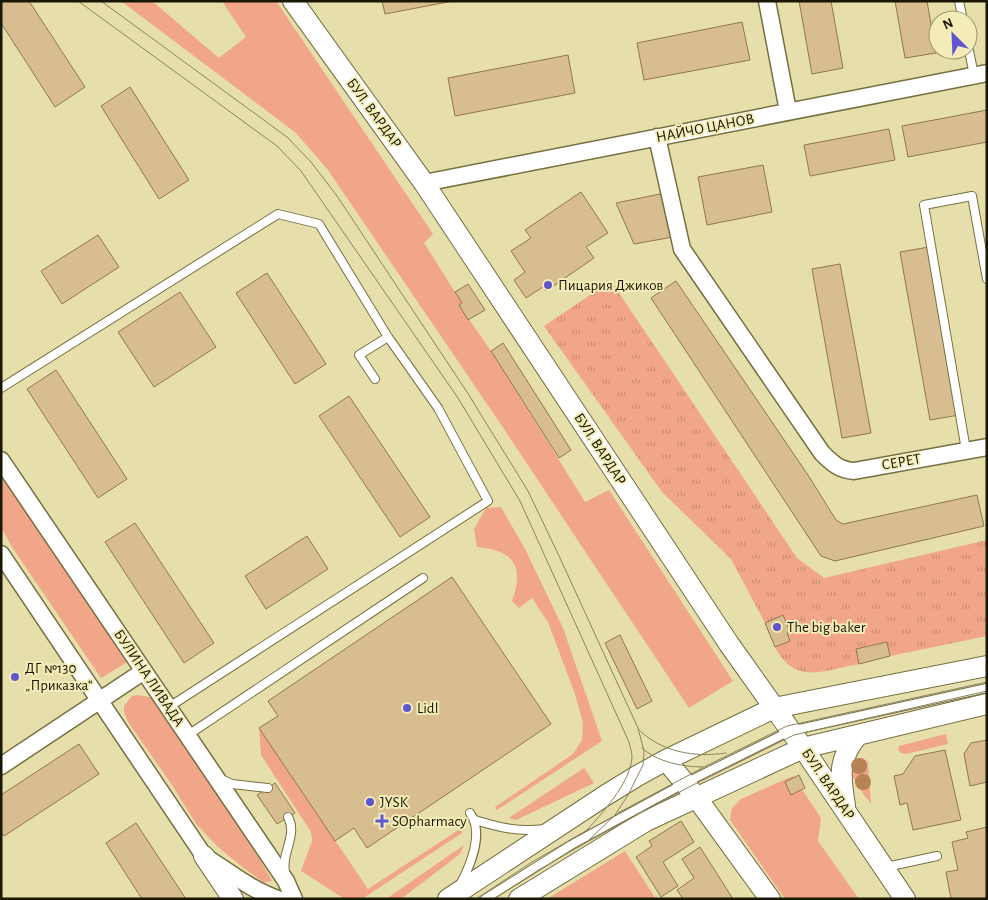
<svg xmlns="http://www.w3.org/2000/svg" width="988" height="900" viewBox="0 0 988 900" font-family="'Alegreya Sans',sans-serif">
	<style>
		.green { fill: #f1a589 }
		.park { fill: url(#park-tufts) }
		.building { fill: #d7bd8f; stroke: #90774b }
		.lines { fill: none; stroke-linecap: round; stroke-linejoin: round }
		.service-casing { stroke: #766f3f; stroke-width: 10 }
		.minor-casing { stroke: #766f3f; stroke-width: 19 }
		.tertiary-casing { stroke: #766f3f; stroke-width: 22 }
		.service { stroke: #fff; stroke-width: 8 }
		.minor { stroke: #fff; stroke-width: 16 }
		.tertiary { stroke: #fff; stroke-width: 20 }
		.tram { stroke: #89845f; stroke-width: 1 }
		.tree { fill: #b78254 }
		.poi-dot { fill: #5e56cf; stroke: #f3ecb8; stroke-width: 2 }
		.labels { text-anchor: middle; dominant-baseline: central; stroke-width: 4; stroke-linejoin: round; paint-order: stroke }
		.street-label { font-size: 15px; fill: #191603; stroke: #f3ecb8 }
		.poi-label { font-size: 15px; fill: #191603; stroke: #f3ecb8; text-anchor: start }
	</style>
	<defs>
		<pattern id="park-tufts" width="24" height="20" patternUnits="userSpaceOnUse" patternTransform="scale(1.25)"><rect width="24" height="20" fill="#f1a589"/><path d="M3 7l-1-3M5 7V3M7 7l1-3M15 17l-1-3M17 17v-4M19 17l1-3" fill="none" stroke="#ce8d75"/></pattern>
	</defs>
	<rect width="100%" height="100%" fill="#e6dfab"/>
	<path class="green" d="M121 1H152L219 58 246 37 222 1H276L433 234 424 243 462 303 459 305 491 351 585 502 609 490 733 681 689 708 502 426 328 170 296 133Z
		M1 469 129 661 101 678 12 547 1 527Z
		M501 507 525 549 563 628 602 741 497 810 495 807 573 754 582 740 583 723 575 694 548 622 532 598 519 608 512 601C525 565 513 550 477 547L474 529 486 508Z
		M138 695 154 698 262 863 272 881 263 882 241 866 218 847 197 825 170 782 128 722 124 712V706L132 696Z
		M259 728 368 889 460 829 462 833 362 899 343 898 301 871 312 841 311 832 261 755Z
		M946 734 948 744 906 754 901 753 898 750 899 746Z
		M863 758 868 762 871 804C862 791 847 776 851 760Z
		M584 768 594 783 516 820 509 818Z
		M793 776 821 818 818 841 859 899H785L730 820 732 808 741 799Z
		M464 845 460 854 401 899H386Z
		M625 851 656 899H547Z"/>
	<path class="park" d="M611 281 797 558 824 578 987 540V636L890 656 887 642 856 649 859 664C824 670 795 686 775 647L790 641 787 633 790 631 783 615 765 623 731 559 662 492 544 326Z"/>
	<path class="building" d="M1 1H29L85 87 55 107 1 23Z
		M382 1H453L385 14Z
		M799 1H831L843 68 812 74Z
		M895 1H927L936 53 905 58Z
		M742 22 750 60 644 80 637 43Z
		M568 55 575 93 455 116 448 78Z
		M130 87 189 180 159 199 101 106Z
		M987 110V142L908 157 902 126Z
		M889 129 895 160 810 176 804 145Z
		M763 165 772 212 707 225 698 177Z
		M581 192 608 233 586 247 594 258 546 291 543 287 526 298 514 280 525 272 511 251 531 238 525 230Z
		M665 193 673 237 634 244 616 203Z
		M98 235 119 267 62 304 41 271Z
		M929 247 959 415 930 420 900 252Z
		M840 264 871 433 842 438 812 269Z
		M267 273 326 364 295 384 236 293Z
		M676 281 808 475 836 520 843 524 977 495 984 526 835 561 821 556 651 298Z
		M468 284 485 310 468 320 459 305 462 303 455 292Z
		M180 292 216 347 154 387 118 332Z
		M503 343 571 450 559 458 491 351Z
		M56 370 127 479 98 498 27 389Z
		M349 396 430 517 400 537 319 416Z
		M135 523 214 643 184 663 105 542Z
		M307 536 328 569 266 609 245 576Z
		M452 577 551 724 367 848 354 828 335 841 259 728 278 716 268 701Z
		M783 615 790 632 787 633 790 641 775 647 765 623Z
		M620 635 652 701 637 709 605 643Z
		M887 642 890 656 859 664 856 649Z
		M987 740V782L970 786 964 754 971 743Z
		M79 744 99 774 4 836 1 832V795Z
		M945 750 961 820 913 830 907 803 900 805 894 776 903 774 915 756Z
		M799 775 805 788 791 795 785 782Z
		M275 783 295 813 277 824 257 795Z
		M681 821 694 842 663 862 678 886 661 897 636 857 652 846 649 841Z
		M136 823 186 899H142L106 843Z
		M987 827V899H951L946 872 958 870 952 842 968 838 966 832Z
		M700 847 733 899H683L677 890 694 878 682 859Z"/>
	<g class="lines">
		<defs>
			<path id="service" d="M959 1 963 20
				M968 46 974 75
				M375 379 359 355 388 337
				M1 388 278 214 319 224 388 337 438 408 488 501 169 707
				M966 450 924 205 972 196 987 279
				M188 735 423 578
				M221 779 232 784 268 788
				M475 820C501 828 518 832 545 829
				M886 867 937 856
				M285 871C281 853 298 835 288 817
				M461 883C471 864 484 832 470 813
				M485 899 571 845 602 828 685 783 790 731 987 688"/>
			<path id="minor" d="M767 1 788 111
				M657 137 682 249 822 453C832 463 839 470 854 471L987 447
				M424 183 987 73
				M1 460 286 881 294 899
				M1 554 204 856C228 871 251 890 278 899
				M1 766 144 671"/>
			<path id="tertiary" d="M293 1 424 183 729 644 803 748 905 899
				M666 760 696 797 770 899
				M845 805C840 776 838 758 858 735
				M204 856 233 899
				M448 899 606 795 637 776 666 760 774 708 987 666
				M519 899 646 821 803 748 987 704"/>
		</defs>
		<use href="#service" class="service-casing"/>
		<use href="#minor" class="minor-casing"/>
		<use href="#tertiary" class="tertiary-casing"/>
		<use href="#service" class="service"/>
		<use href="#minor" class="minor"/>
		<use href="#tertiary" class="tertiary"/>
		<path class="tram" d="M78 1 277 146 301 171 458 398 520 501 629 742C630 747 632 752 632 757 631 782 601 815 585 832
			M101 1 287 137 311 162 337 196 467 392 528 491 560 558 638 728 644 751 643 765 628 795 615 815 587 842
			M638 729C661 752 695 758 726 753
			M642 748C657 762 683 767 703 767
			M618 813 704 767 787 726 987 682
			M476 899 532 862 589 829
			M494 899 537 871 587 842 689 787 794 735 987 691"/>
	</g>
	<g class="tree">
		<circle cx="859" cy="766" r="8"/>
		<circle cx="863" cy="782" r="8"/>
	</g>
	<g class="poi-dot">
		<circle cx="548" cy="285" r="5"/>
		<circle cx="777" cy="627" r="5"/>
		<circle cx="15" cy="677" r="5"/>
		<circle cx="407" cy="708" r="5"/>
		<circle cx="370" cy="802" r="5"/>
		<path d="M379.5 813.5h5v5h5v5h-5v5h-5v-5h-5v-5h5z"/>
	</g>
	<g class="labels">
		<g class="street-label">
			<text transform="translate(374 113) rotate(54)">БУЛ. ВАРДАР</text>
			<text transform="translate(705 128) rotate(-11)">НАЙЧО ЦАНОВ</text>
			<text transform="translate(600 449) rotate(57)">БУЛ. ВАРДАР</text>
			<text transform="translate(901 462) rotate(-10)">СЕРЕТ</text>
			<text transform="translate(149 678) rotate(56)">БУЛИНА ЛИВАДА</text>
			<text transform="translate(828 784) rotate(56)">БУЛ. ВАРДАР</text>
		</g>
		<g class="poi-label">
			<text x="558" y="285">Пицария Джиков</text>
			<text x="787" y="627">The big baker</text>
			<text x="25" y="668">ДГ №130<tspan x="25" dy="17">„Приказка“</tspan></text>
			<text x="417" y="708">Lidl</text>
			<text x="380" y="802">JYSK</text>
			<text x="392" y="821">SOpharmacy</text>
		</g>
	</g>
	<rect width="988" height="900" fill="none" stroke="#191603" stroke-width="5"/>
	<g transform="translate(953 35) rotate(336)"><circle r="24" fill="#f3ecb8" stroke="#9c9670"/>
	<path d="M0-4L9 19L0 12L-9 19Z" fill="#5e56cf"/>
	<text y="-8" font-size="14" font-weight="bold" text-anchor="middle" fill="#191603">N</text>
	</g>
</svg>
